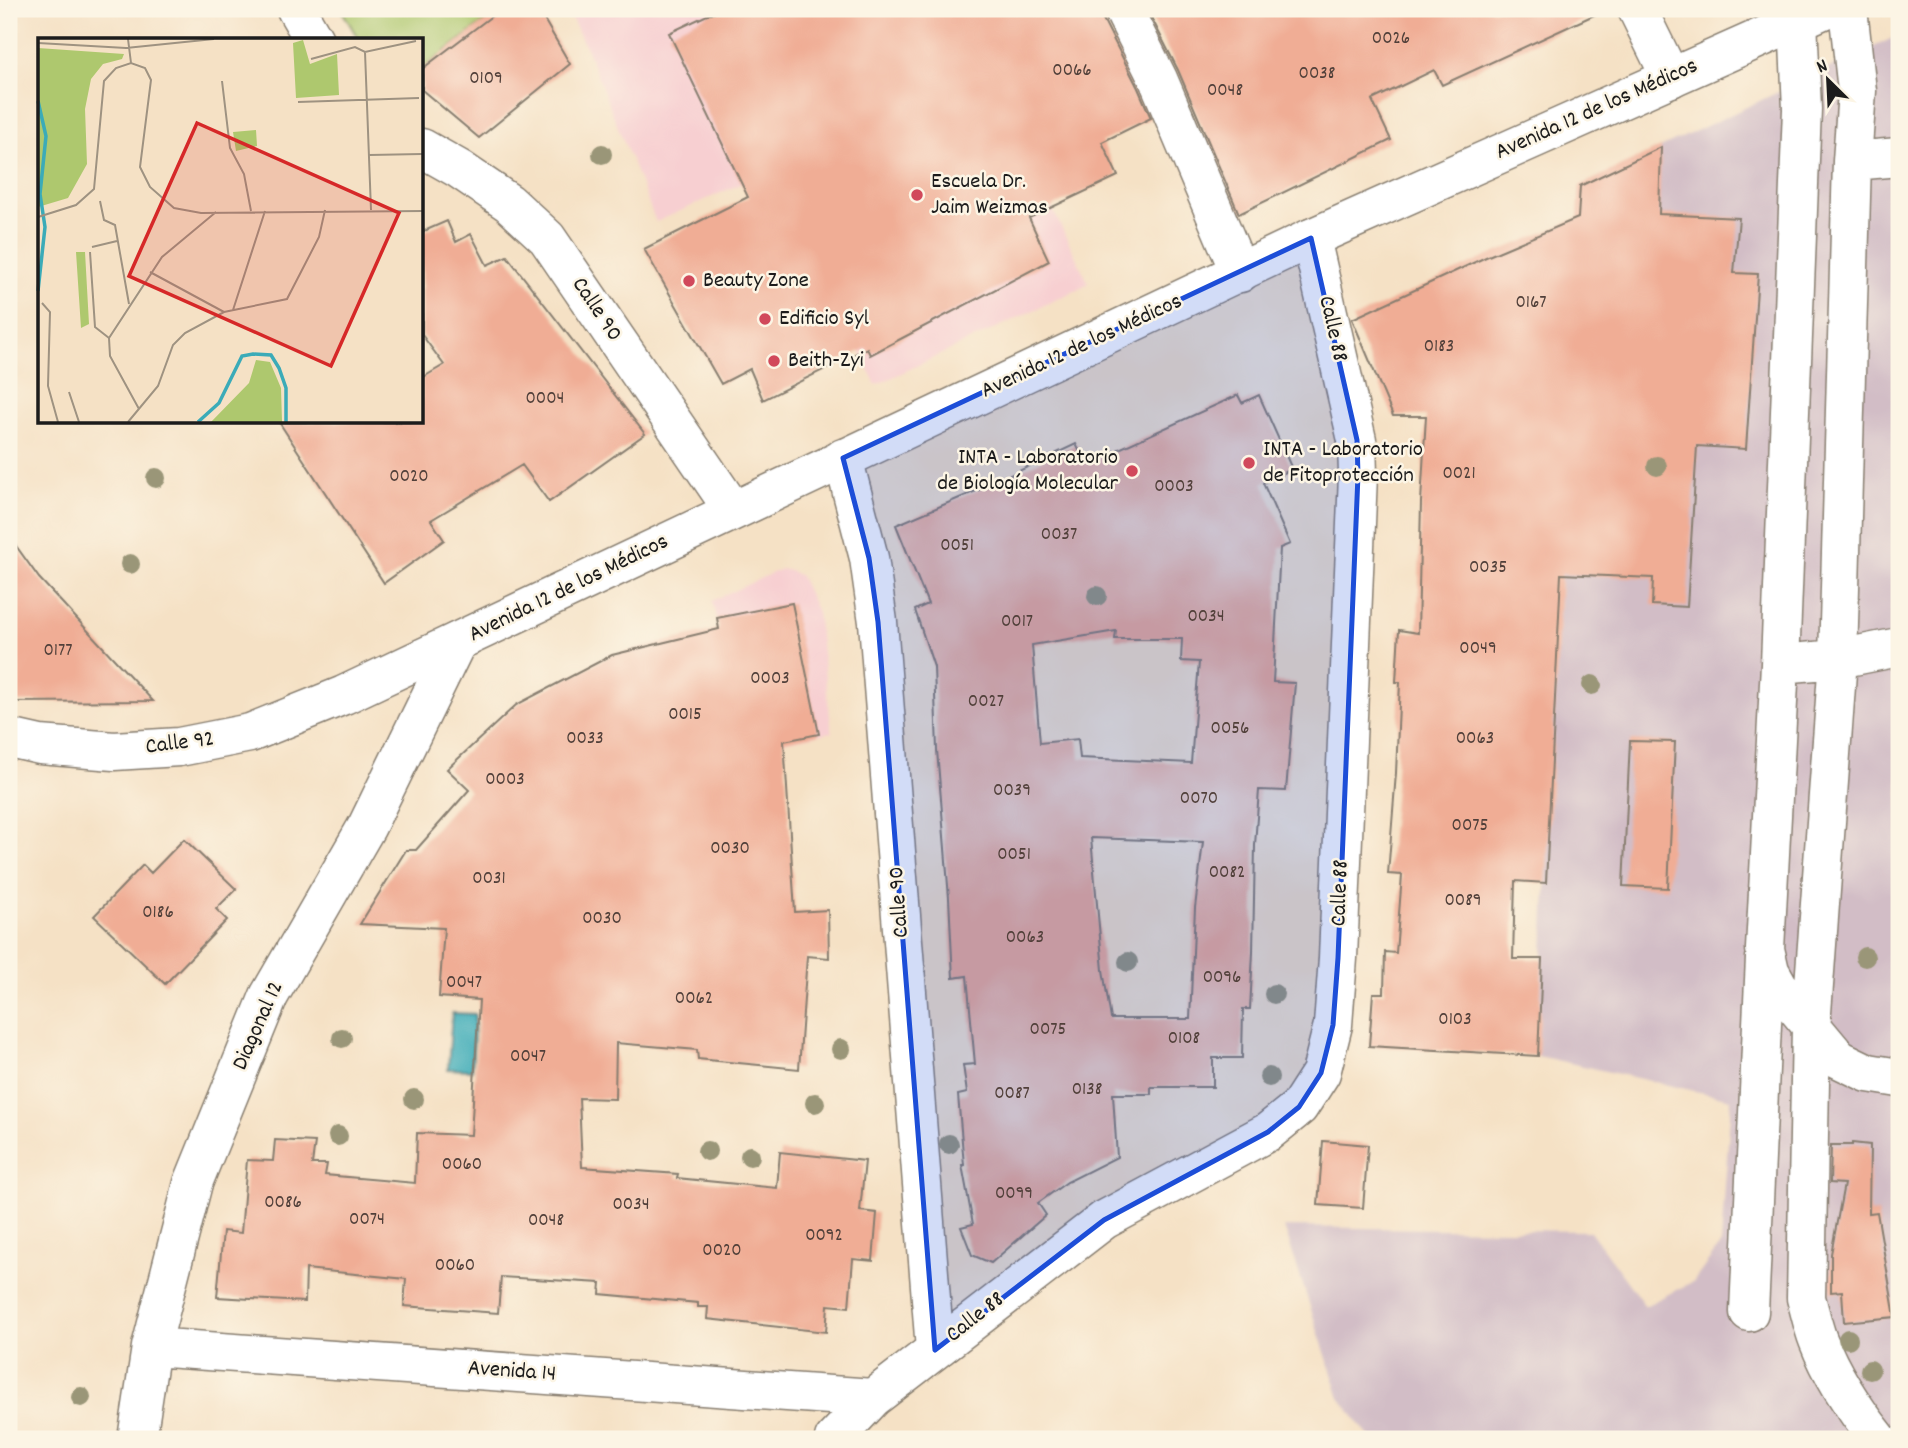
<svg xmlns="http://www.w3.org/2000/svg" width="1908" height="1448" viewBox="0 0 1908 1448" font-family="Dekko,sans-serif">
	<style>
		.built { fill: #f7cfd1 }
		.industrial { fill: #d2bdc6 }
		.green { fill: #aec86e; stroke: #657245; stroke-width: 2 }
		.water { fill: #3babb8; stroke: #2c646a; stroke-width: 2 }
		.building { fill: #f0ad95; fill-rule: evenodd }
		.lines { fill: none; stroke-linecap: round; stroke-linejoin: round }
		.minor-casing { stroke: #887e70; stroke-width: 41 }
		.major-casing { stroke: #887e70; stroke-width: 41 }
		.minor { stroke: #fff; stroke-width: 38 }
		.major { stroke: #fff; stroke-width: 38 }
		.tree { fill: #9a9678 }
		.marked { fill: #1d4ed8; fill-opacity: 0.2; stroke: #1d4ed8; stroke-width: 5; stroke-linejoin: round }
		.poi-dot { fill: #d1495b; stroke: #fcf5e5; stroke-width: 2.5 }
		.labels { text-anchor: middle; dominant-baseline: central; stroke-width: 5; stroke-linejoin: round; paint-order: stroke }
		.number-label { font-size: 19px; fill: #51403a }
		.street-label { font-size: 23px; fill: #1c1c1c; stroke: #fcf5e5 }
		.poi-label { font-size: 23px; fill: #1c1c1c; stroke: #fcf5e5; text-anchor: start }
		.inset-river { fill: none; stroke: #3babb8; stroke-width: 3.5 }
		.inset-road { fill: none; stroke: #9e9281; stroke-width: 2 }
		.view { fill: #d62828; fill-opacity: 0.15; stroke: #d62828; stroke-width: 3.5 }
		.inset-edge { fill: none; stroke: #1c1c1c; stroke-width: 3.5 }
	</style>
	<rect width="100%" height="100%" fill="#fcf5e5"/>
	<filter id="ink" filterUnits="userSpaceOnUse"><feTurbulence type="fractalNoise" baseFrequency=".0143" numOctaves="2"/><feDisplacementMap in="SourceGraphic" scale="14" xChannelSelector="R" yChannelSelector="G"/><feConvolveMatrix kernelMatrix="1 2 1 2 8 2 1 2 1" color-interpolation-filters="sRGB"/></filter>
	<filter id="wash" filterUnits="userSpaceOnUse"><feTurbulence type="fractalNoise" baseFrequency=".00686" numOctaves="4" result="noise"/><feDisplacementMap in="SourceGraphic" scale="28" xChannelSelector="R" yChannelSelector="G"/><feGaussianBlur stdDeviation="1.57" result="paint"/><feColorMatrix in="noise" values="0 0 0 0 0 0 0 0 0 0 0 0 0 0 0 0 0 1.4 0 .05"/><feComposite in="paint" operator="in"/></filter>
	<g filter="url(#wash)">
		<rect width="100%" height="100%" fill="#f5e1c5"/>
		<path class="built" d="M567 9H955L1089 284 876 385 776 168 656 222 587 50Z
			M781 569 791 571 800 576 817 612 832 732 748 749 712 601Z"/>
		<path class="industrial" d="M1899 35V1439H1371L1340 1398 1284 1227 1590 1231 1645 1306 1694 1281 1721 1244 1731 1099 1538 1056 1580 186Z"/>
		<path class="green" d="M341 9H501L422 69V40H359Z"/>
		<path class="water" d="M452 1013 475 1014 472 1070 448 1069Z"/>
		<g id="blocks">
			<path class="building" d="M501 9H538L570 64 479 138 422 90V69Z
				M720 9H1101L1103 19 1138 88 1151 118 1102 142 1118 176 1029 218 1049 261 870 355 867 348 763 400 750 369 721 384 644 249 748 197 669 33Z
				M1147 9H1607L1442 85 1434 70 1372 100 1391 140 1239 214 1178 70Z
				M1661 147 1659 214 1739 218 1734 273 1758 274 1746 449 1697 446 1687 607 1652 605 1653 578 1561 574 1546 883 1515 881 1513 959H1542L1538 1056 1369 1046 1373 993H1384L1385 952 1396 953 1402 875 1388 874 1396 773 1400 682H1396L1399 630 1418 633 1421 502 1426 416H1393L1352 319 1486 257 1578 218 1580 186Z
				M447 221 456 242 471 234 487 265 507 256 645 434 549 502 522 465 431 520 444 540 384 583 279 422H422V378L444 365 422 335V232Z
				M1238 395 1242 403 1259 395 1292 469 1263 483 1290 544 1280 548 1273 682 1295 683 1286 791 1259 790 1255 845 1253 952 1250 1009H1243L1242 1058H1213V1087H1151V1094H1113L1117 1157 1067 1182 1038 1203 1046 1215 991 1263 972 1255 961 1227 973 1224 962 1165H964L958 1095 967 1093 963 1065 975 1064 967 976 953 978 949 898 937 750 934 667 915 610 928 604 896 525 983 488 1076 444 1086 464ZM1116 631 1115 639H1182L1181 661 1199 662 1191 763 1080 758 1078 739 1040 743 1032 645ZM1091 838 1203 842 1195 908 1190 1019H1111L1103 970Z
				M9 536 39 578 153 701 9 702Z
				M792 603 819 734 784 741 795 912 828 910 829 958 807 956 799 1069 698 1059 697 1050 616 1043 615 1099 579 1098 582 1167 678 1174 677 1178 777 1188 780 1152 865 1161 860 1211 877 1213 873 1261 853 1259 849 1307 828 1305 826 1332 707 1319 708 1307H698V1303L600 1294 601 1283 501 1277 498 1313 404 1306 406 1279 306 1269 305 1302 217 1297 223 1231 241 1233 247 1160 273 1161 275 1140 315 1142 312 1164H327L325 1175 415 1183 417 1133 471 1135 479 1000 439 997 444 928 360 924 406 850H416L469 790 447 769 516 705 612 655 719 629 717 618Z
				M1630 741 1675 742 1668 888 1623 886Z
				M184 839 236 889 216 909 227 920 165 984 94 916 143 865 151 873Z
				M1323 1141 1368 1145 1363 1208 1318 1205Z
				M1852 1143 1870 1145 1869 1213 1877 1212 1895 1317 1844 1322 1842 1291 1831 1292V1254L1844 1184 1830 1183 1831 1145H1852Z"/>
		</g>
	</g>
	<g filter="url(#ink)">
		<use href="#blocks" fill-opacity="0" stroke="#887e70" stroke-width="2"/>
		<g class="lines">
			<defs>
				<path id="minor" d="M296 9 314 40
					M1123 9 1158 79 1240 273
					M1637 9 1671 78
					M1848 9 1857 91 1852 161 1838 659 1811 1026 1806 1298C1810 1312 1813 1327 1818 1340 1832 1376 1854 1409 1878 1439
					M1798 20 1802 109 1780 664 1765 949 1770 971 1779 987 1839 1059 1868 1073 1899 1078
					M422 148 459 169 509 203 547 238 733 510
					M1852 161 1899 157
					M843 458 869 558 878 622 935 1350
					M1780 664 1838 659 1899 647
					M1749 1312 1765 958
					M151 1347 873 1398
					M137 1439 151 1347 193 1183 269 996 367 826 457 642
					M834 1439 873 1398 1104 1220 1268 1132 1299 1107 1321 1073 1333 1025 1338 958 1358 475 1357 440 1311 238"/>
				<path id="major" d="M9 738 40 745 114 751 179 747 250 733 344 695 1311 238 1825 9"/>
			</defs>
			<use href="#minor" class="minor-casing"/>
			<use href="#major" class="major-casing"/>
			<use href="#minor" class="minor"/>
			<use href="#major" class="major"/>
		</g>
		<g class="tree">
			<circle cx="602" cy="154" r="10"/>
			<circle cx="1657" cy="466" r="10"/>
			<circle cx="156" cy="478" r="10"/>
			<circle cx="130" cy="564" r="10"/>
			<circle cx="1097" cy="596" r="10"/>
			<circle cx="1592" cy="685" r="10"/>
			<circle cx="1865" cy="957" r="10"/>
			<circle cx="1128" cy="962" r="10"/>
			<circle cx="1274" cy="994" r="10"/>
			<circle cx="342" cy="1038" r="10"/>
			<circle cx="841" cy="1049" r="10"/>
			<circle cx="1269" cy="1077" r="10"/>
			<circle cx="414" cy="1099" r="10"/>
			<circle cx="815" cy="1103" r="10"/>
			<circle cx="338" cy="1136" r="10"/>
			<circle cx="949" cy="1144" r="10"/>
			<circle cx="707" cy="1151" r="10"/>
			<circle cx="750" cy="1156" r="10"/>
			<circle cx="1848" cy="1339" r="10"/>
			<circle cx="1870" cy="1370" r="10"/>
			<circle cx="81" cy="1397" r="10"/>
		</g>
	</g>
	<path class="marked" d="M1311 238 1357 440 1358 475 1338 958 1333 1025 1321 1073 1299 1107 1268 1132 1104 1220 935 1350 878 622 869 558 843 458Z"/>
	<g class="poi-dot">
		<circle cx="917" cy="195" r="7"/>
		<circle cx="689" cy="281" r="7"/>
		<circle cx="765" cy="319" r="7"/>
		<circle cx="774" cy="361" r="7"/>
		<circle cx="1249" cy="463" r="7"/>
		<circle cx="1132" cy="471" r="7"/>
	</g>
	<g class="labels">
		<g class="number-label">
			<text x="1391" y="39">0026</text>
			<text x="1072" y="71">0066</text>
			<text x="1317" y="74">0038</text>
			<text x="486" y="79">0109</text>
			<text x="1225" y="91">0048</text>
			<text x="1531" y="303">0167</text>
			<text x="1439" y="347">0183</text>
			<text x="545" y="399">0004</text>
			<text x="1459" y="474">0021</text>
			<text x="409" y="477">0020</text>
			<text x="1174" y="487">0003</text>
			<text x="1059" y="535">0037</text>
			<text x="957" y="546">0051</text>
			<text x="1488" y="568">0035</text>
			<text x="1206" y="617">0034</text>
			<text x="1017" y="622">0017</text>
			<text x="1478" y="649">0049</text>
			<text x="58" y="651">0177</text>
			<text x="770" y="679">0003</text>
			<text x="986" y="702">0027</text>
			<text x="685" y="715">0015</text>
			<text x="1230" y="729">0056</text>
			<text x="585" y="739">0033</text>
			<text x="1475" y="739">0063</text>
			<text x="505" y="780">0003</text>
			<text x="1012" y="791">0039</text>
			<text x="1199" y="799">0070</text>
			<text x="1470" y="826">0075</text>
			<text x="730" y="849">0030</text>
			<text x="1014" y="855">0051</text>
			<text x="1227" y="873">0082</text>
			<text x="489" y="879">0031</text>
			<text x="1463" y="901">0089</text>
			<text x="158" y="913">0186</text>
			<text x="602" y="919">0030</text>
			<text x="1025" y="938">0063</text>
			<text x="1222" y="978">0096</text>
			<text x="464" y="983">0047</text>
			<text x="694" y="999">0062</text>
			<text x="1455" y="1020">0103</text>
			<text x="1048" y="1030">0075</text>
			<text x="1184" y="1039">0108</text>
			<text x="528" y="1057">0047</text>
			<text x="1087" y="1090">0138</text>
			<text x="1012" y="1094">0087</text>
			<text x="462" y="1165">0060</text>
			<text x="1014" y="1194">0099</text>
			<text x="283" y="1203">0086</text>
			<text x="631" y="1205">0034</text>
			<text x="367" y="1220">0074</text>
			<text x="546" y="1221">0048</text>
			<text x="824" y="1236">0092</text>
			<text x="722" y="1251">0020</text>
			<text x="455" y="1266">0060</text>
		</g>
		<g class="street-label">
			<text transform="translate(1597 110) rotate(-24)">Avenida 12 de los Médicos</text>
			<text transform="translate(596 310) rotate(56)">Calle 90</text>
			<text transform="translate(1332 329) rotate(77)">Calle 88</text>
			<text transform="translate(1082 347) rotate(-25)">Avenida 12 de los Médicos</text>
			<text transform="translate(569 589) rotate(-26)">Avenida 12 de los Médicos</text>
			<text transform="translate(180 744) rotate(-7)">Calle 92</text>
			<text transform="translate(1341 893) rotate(-88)">Calle 88</text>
			<text transform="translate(900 902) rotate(-94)">Calle 90</text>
			<text transform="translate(259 1026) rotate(-66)">Diagonal 12</text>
			<text transform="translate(976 1318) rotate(-38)">Calle 88</text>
			<text transform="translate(512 1372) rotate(4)">Avenida 14</text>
		</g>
		<g class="poi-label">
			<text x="931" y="182">Escuela Dr.<tspan x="931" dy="26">Jaim Weizmas</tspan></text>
			<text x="703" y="281">Beauty Zone</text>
			<text x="779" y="319">Edificio Syl</text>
			<text x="788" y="361">Beith-Zyi</text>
			<text x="1263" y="450">INTA - Laboratorio<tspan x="1263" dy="26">de Fitoprotección</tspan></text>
			<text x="1118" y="458" text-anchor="end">INTA - Laboratorio<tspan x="1118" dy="26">de Biología Molecular</tspan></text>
		</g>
	</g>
	<g transform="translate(38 38)">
		<rect width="385" height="385" fill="#f5e1c5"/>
		<path d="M265 2 272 26 299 16 301 57 258 60 255 5ZM0 10 86 16 84 21 65 26 53 41 47 71 49 126 30 160 0 169ZM218 92 219 108 198 113 195 94ZM38 214H47L51 286 43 290ZM218 322 232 324 243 350 244 384H173L211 345Z" fill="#aec86e"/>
		<path class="inset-river" d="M0 63 8 98 2 156 7 189 0 253M160 384 181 365 204 318 215 316 233 317 241 330 248 350V384"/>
		<path class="inset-road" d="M90 1 93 25M0 5 88 10 176 1M327 14 333 172M273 21 317 9 327 14 378 3M184 43 192 110 206 136 213 173M260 64 381 60M331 117 384 116M62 163 66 182 77 187 91 266M0 179 38 167 56 151 66 43 78 30 93 25 107 30 113 42 102 129 112 149 136 170 163 175 385 173M54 209 79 203M52 214 57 289 71 300M112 234 186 274M4 265 12 274 10 348 20 384M195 272 227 173M31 354 41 384M101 371 72 318 71 300 124 219 178 174M90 384 120 348 135 307 147 295 186 274 249 261 281 199 287 172"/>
		<path class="view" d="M159 85 361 175 293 328 91 238Z"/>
		<rect width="385" height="385" class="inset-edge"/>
	</g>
	<rect width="1908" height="1448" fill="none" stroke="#fcf5e5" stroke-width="35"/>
	<g transform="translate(1828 80) rotate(336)" stroke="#fcf5e5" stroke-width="5" paint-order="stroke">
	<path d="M0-5L12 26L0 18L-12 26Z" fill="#1c1c1c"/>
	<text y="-10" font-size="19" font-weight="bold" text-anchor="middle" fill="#1c1c1c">N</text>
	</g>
</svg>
